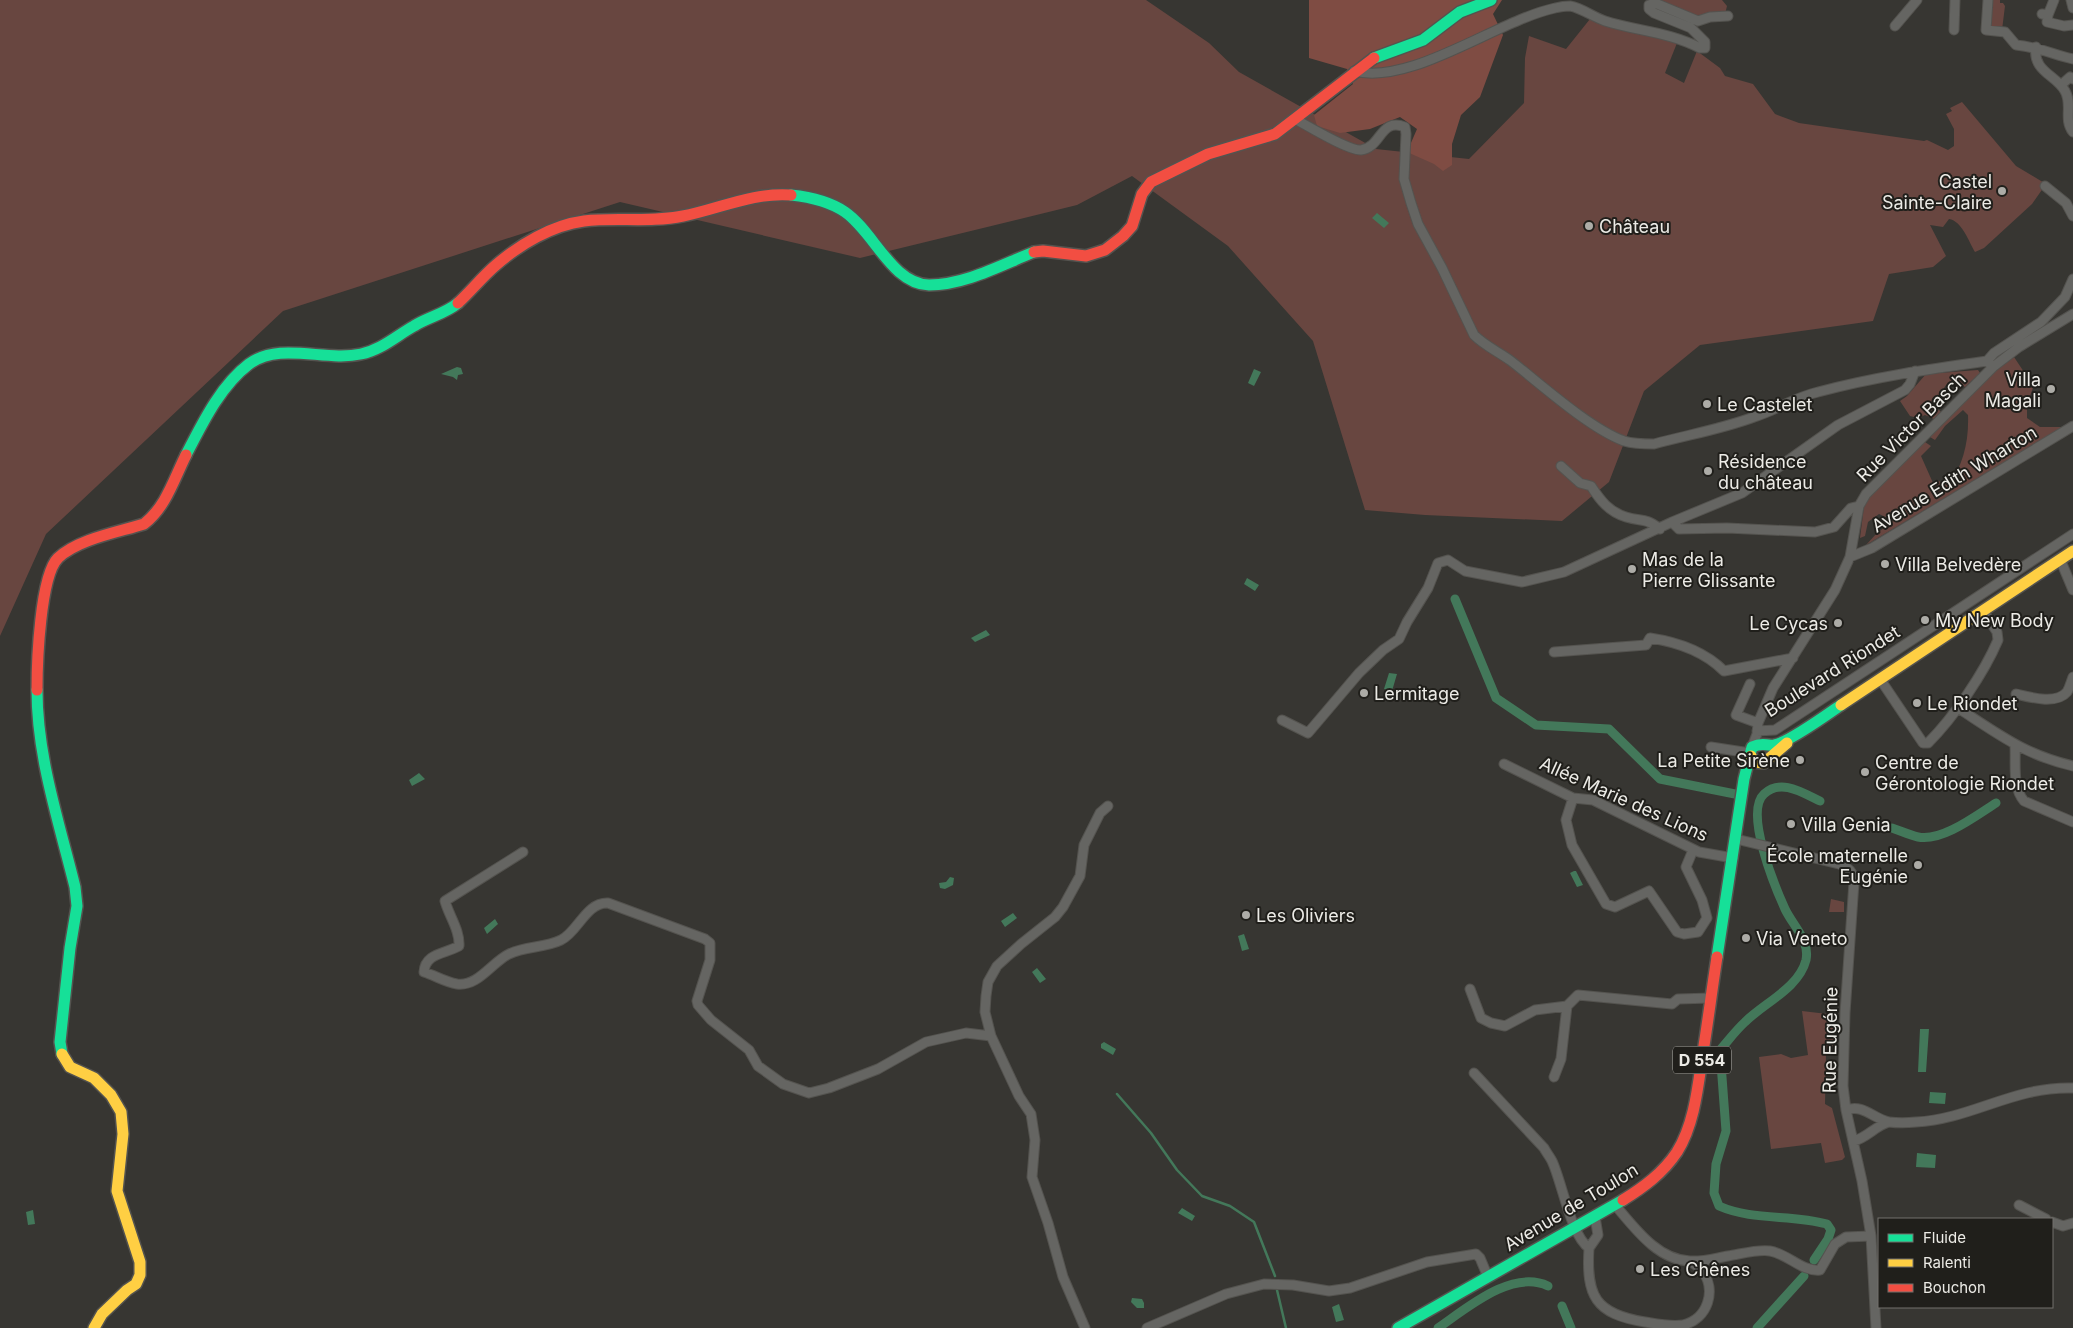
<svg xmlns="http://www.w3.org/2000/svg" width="2073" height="1328" viewBox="0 0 2073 1328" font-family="Inter,sans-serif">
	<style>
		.green { fill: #684640 }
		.forest { fill: #7f4c43 }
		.water { fill: #43785a }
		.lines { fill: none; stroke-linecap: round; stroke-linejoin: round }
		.stream { stroke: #43785a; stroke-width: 2.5 }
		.canal { stroke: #43785a; stroke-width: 9 }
		.street-casing { stroke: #54534f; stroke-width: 11 }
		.fast-casing { stroke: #54534f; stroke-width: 14 }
		.slow-casing { stroke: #54534f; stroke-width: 14 }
		.jam-casing { stroke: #54534f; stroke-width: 14 }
		.street { stroke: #656562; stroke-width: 9 }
		.fast { stroke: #16e098; stroke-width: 11 }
		.slow { stroke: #ffcf43; stroke-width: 11 }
		.jam { stroke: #f24e42; stroke-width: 11 }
		.poi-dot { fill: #adaca7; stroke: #201f1b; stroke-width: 2 }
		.labels { text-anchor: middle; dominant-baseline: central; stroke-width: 4; stroke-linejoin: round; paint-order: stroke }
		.shield { fill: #201f1b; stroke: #afaea9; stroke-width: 1 }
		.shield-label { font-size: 16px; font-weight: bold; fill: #ecebe6 }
		.poi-label { font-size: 18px; fill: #ecebe6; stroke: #201f1b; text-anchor: start }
		.street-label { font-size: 18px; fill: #ecebe6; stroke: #201f1b }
	</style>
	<rect width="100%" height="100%" fill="#373632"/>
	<path class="green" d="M0 0H1146L1209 43 1239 72 1376 149 1469 159 1524 103 1525 58 1529 36 1566 49 1590 19 1677 43 1665 73 1684 83 1697 51 1720 68 1725 76 1753 84 1775 114 1799 123 1924 141 1927 140 1948 150 1954 146V129L1946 114 1952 111 1950 108 1962 102 2016 166 2046 184 2032 204 1984 248 1975 252C1969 242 1962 221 1949 219L1943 227 1930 225 1946 256 1933 267 1889 274 1873 321 1700 345 1644 391 1609 482 1562 521 1425 515 1365 510 1313 341 1228 246 1132 176 1077 205 860 258 620 202 283 311 46 534 0 636Z
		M1652 0H1722L1727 6 1725 14 1699 19Z
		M1990 0H2000V3H2003L2005 6 2002 30 1988 29Z
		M2014 357 2026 375 2036 380 2027 404V418L2040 427H2063L1866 545 1877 533 1891 523 1890 519 1879 514 1868 522 1865 536 1860 538 1864 506 1868 498 1925 442 1931 446 1921 456 1933 483 1939 481 1949 486C1963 464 1969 442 1968 415L1963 410 1945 426 1935 440 1930 437 1997 370Z
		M1978 370 1980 373 1965 387 1957 381 1949 388 1946 385 1944 388 1947 391 1933 404 1941 412 1934 419 1925 415 1918 418 1910 416 1900 401 1907 396 1926 374Z
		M1831 899 1844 902V912H1829Z
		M1802 1011 1836 1015 1834 1045 1826 1053 1825 1104 1832 1108 1845 1157 1842 1160 1825 1163 1821 1143 1771 1149 1759 1057 1781 1054 1791 1058 1808 1055Z"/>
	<path class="forest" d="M1309 0H1502L1493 14 1503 35 1480 97 1461 115 1452 144V165L1443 171 1434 164 1407 152 1417 129 1400 117 1370 129 1340 133 1317 126 1314 115 1353 84 1347 69 1309 58Z"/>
	<path class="water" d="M1377 213 1389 223 1384 228 1372 218Z
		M457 367 461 368 463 374 458 375 457 380 453 377 441 374Z
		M1254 369 1261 372 1254 386 1248 383Z
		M1247 578 1259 585 1255 591 1244 584Z
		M986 630 990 635 975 642 971 638Z
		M1389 673 1397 674 1392 691 1384 689Z
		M419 773 425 779 412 786 409 780Z
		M1574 871H1576L1583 885 1577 887 1570 873Z
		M950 877 954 878 953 885 945 889 940 888 939 883 946 882Z
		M1013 913 1017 918 1005 927 1001 921Z
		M495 919 498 924 487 934 484 928Z
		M1244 934 1249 949 1242 951 1238 936Z
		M1037 968 1046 979 1040 983 1032 972Z
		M1920 1029H1929L1926 1072H1918Z
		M1104 1042 1116 1049 1113 1055 1101 1048V1044Z
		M1930 1092 1946 1093 1945 1104 1929 1103Z
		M1917 1153 1936 1155 1935 1168 1916 1167Z
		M1182 1208 1195 1216 1192 1221 1178 1213Z
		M33 1210 35 1224 28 1225 26 1212Z
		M1132 1298 1142 1299 1144 1303V1308H1137L1131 1302Z
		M1339 1304 1344 1320 1336 1322 1332 1307Z"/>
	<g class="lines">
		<path class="stream" d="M1117 1094 1151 1133 1177 1170 1202 1196 1230 1206 1254 1222 1275 1276
			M1277 1290 1286 1328"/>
		<path class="canal" d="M1455 599 1496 698 1536 725 1609 729 1660 779 1735 794
			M1892 828C1901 831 1909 835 1918 837 1942 842 1977 815 1996 803
			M1814 1260 1828 1239 1831 1230 1827 1224C1791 1214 1753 1221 1719 1206L1714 1193 1716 1164 1726 1131 1720 1050C1728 1041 1736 1030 1745 1022 1764 1003 1799 988 1806 960 1810 940 1793 926 1785 909 1775 887 1744 812 1764 794 1781 778 1803 793 1820 801
			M1562 1306 1571 1328
			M1438 1328C1467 1308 1512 1269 1548 1286
			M1757 1328 1804 1276"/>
		<defs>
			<path id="street" d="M1988 0 1986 30 2005 32 2016 45C2038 47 2052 54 2073 59
				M2071 0 2073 8
				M2042 14 2048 15 2047 22 2064 26 2073 25
				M2048 15 2054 0
				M1895 26 1917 0
				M1954 30 1955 0
				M2036 47C2032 71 2056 75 2065 91 2073 105 2063 119 2073 132
				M1354 71C1411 86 1496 21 1555 8 1559 7 1566 6 1570 6 1582 8 1593 17 1605 21 1637 31 1669 32 1700 48H1705V42L1691 28 1654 13 1649 9V5L1655 3 1698 21 1710 17 1728 16
				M2061 85 2070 77 2073 79
				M1295 119C1308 126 1349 151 1361 150 1382 147 1380 117 1405 127L1406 134 1404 179 1411 203 1418 224 1442 268 1474 335C1485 346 1499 352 1511 361 1542 385 1589 428 1624 441 1634 444 1643 444 1654 444 1687 435 1722 429 1754 417 1776 410 1796 397 1818 392 1874 377 1930 369 1987 361L1993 367
				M2045 186 2066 203 2073 216
				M1987 361 1994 353 2041 322 2065 297 2073 279
				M1561 466 1580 483 1591 486C1600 500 1609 512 1626 517 1643 522 1644 517 1660 529
				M1672 522 1742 493 1838 425 1905 390 1910 384 1915 371
				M1850 557 1872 548 2073 426
				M2060 559 2073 590
				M1554 652 1646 645 1650 638C1677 642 1705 652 1724 671L1793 658
				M1880 679 1923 743H1928C1954 717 1984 673 1998 640L1997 632 1983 611
				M1750 684 1736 715 1758 723
				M2016 694C2029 697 2056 705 2067 692 2070 687 2071 682 2073 677
				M1958 708C1998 734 2025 755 2073 766
				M1282 720 1308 733 1359 673 1383 650 1399 639 1407 622 1428 588 1438 563 1448 560 1465 571 1522 582 1564 572 1672 522 1679 529 1727 528 1815 532 1834 527 1851 508 1859 506
				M1757 731 1775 730 2073 534
				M2015 746C2016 763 2012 787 2024 801L2073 822
				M1711 747 1750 753
				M1752 747 1757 734 1758 723 1773 688 1835 590 1850 557 1859 506 1866 494 1993 367 2019 347 2073 314
				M1504 764 1573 798 1593 800 1699 852 1733 858
				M1573 798 1566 820 1572 845 1606 904 1615 907 1649 891 1677 932 1684 934 1698 932 1707 918 1702 900 1686 867 1693 850
				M1736 839 1839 864C1849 868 1853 871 1854 882L1845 1013 1843 1086 1846 1110 1862 1181 1871 1236 1876 1328
				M523 852 445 901C449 916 460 930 459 946 445 954 425 953 424 972 436 976 445 982 457 984 478 987 492 962 509 954 525 946 545 948 561 940 578 932 586 902 608 903L705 939 710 943V960L697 1001 698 1005 711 1020 749 1050 758 1066 783 1084 809 1093 829 1088 878 1069 926 1042 966 1033 991 1036
				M1470 989 1481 1018 1491 1023 1505 1026 1535 1010 1567 1006 1578 995 1672 1004 1678 999 1711 998
				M1474 1073 1544 1148C1546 1152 1550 1157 1552 1161 1562 1182 1571 1236 1589 1248
				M1554 1077 1561 1059 1567 1006
				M1846 1110C1864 1104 1872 1118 1889 1122 1897 1123 1907 1123 1916 1122 1972 1119 2014 1086 2073 1088
				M1854 1141C1868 1137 1875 1126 1889 1122
				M1615 1205C1634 1227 1657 1260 1690 1261 1702 1262 1716 1258 1728 1256 1741 1254 1758 1249 1770 1251 1788 1254 1802 1272 1820 1270L1835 1244 1846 1237 1871 1236
				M2019 1205 2046 1219
				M2052 1222 2063 1226 2073 1223
				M1589 1248C1586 1296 1595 1314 1645 1322 1657 1324 1671 1327 1683 1325 1708 1319 1717 1290 1702 1270 1699 1267 1694 1264 1690 1261
				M1589 1248 1598 1235 1595 1217
				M1085 1328 1063 1277 1048 1223 1032 1177 1035 1140 1031 1114 1019 1096 991 1036 985 1012 986 996 988 982 997 966 1021 944 1055 917 1063 907 1080 876 1084 845 1100 813 1108 806
				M1147 1328 1226 1294 1264 1284 1293 1285 1329 1291 1350 1288 1427 1262 1476 1254 1480 1258 1488 1277"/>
			<path id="fast" d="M1374 58 1423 40 1460 12 1491 0
				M791 195C810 197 829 201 845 212 874 232 892 284 929 285 965 285 1001 265 1034 252
				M186 455C202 424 220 386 249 364 280 341 325 362 361 354 381 350 396 336 414 326 428 317 445 314 458 303
				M37 690C37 757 59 822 75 887L77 906 70 948 60 1042 62 1054
				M1717 957 1744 779 1752 747C1763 742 1765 746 1774 745 1788 743 1828 714 1841 705
				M1398 1328 1623 1200"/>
			<path id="slow" d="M1841 705 2073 551
				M1751 756 1754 762 1764 763 1787 743
				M62 1054 70 1067 94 1078 111 1095 121 1112 123 1134 117 1191 140 1262V1275L136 1284 127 1290 102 1314 94 1328"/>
			<path id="jam" d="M1034 252 1043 251 1086 256 1105 250 1123 236 1132 226 1142 194 1151 182 1208 154 1275 134 1374 58
				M458 303C471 291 482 277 496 265 519 245 552 225 584 221 617 217 650 223 683 216 719 209 753 192 791 195
				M37 690C37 663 40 576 58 558 78 539 119 532 144 524 166 507 174 479 186 455
				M1623 1200C1644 1187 1663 1173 1677 1152 1695 1123 1698 1085 1703 1052 1708 1021 1712 989 1717 957"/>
		</defs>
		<use href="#street" class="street-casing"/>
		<use href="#fast" class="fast-casing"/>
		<use href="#slow" class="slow-casing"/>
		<use href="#jam" class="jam-casing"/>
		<use href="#street" class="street"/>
		<use href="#fast" class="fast"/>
		<use href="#slow" class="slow"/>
		<use href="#jam" class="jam"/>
	</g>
	<g class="poi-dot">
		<circle cx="2002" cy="191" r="5"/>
		<circle cx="1589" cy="226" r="5"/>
		<circle cx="2051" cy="389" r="5"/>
		<circle cx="1707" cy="404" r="5"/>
		<circle cx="1708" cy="471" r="5"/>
		<circle cx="1885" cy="564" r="5"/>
		<circle cx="1632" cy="569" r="5"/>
		<circle cx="1925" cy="620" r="5"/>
		<circle cx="1838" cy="623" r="5"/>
		<circle cx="1364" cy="693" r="5"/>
		<circle cx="1917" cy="703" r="5"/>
		<circle cx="1800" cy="760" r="5"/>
		<circle cx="1865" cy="772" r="5"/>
		<circle cx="1791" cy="824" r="5"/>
		<circle cx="1918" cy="865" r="5"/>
		<circle cx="1246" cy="915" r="5"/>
		<circle cx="1746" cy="938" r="5"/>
		<circle cx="1640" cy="1269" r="5"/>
	</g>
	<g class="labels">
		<rect class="shield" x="1673" y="1046.5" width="58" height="27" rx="4"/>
		<g class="shield-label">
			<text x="1702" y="1060">D 554</text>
		</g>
		<g class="poi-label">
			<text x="1992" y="181" text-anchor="end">Castel<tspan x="1992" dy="21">Sainte-Claire</tspan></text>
			<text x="1599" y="226">Château</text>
			<text x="2041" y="379" text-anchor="end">Villa<tspan x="2041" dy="21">Magali</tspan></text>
			<text x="1717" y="404">Le Castelet</text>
			<text x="1718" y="461">Résidence<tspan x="1718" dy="21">du château</tspan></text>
			<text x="1642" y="559">Mas de la<tspan x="1642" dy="21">Pierre Glissante</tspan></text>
			<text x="1895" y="564">Villa Belvedère</text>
			<text x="1935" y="620">My New Body</text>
			<text x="1828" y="623" text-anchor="end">Le Cycas</text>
			<text x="1374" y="693">Lermitage</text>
			<text x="1927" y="703">Le Riondet</text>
			<text x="1790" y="760" text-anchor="end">La Petite Sirène</text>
			<text x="1875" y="762">Centre de<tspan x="1875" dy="21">Gérontologie Riondet</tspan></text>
			<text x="1801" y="824">Villa Genia</text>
			<text x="1908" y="855" text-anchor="end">École maternelle<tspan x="1908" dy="21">Eugénie</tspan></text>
			<text x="1256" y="915">Les Oliviers</text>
			<text x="1756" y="938">Via Veneto</text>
			<text x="1650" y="1269">Les Chênes</text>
		</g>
		<g class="street-label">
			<text transform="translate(1911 427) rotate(-45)">Rue Victor Basch</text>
			<text transform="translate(1954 479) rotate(-31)">Avenue Edith Wharton</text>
			<text transform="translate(1832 671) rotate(-32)">Boulevard Riondet</text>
			<text transform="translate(1624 799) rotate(24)">Allée Marie des Lions</text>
			<text transform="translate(1830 1040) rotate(-89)">Rue Eugénie</text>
			<text transform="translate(1571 1207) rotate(-31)">Avenue de Toulon</text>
		</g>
	</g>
	<rect x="1878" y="1218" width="175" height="90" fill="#201f1b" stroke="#72716c"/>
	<rect x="1888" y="1234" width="25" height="8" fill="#16e098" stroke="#72716c"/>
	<text x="1923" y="1243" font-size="15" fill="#ecebe6">Fluide</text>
	<rect x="1888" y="1259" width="25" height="8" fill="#ffcf43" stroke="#72716c"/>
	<text x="1923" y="1268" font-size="15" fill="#ecebe6">Ralenti</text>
	<rect x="1888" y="1284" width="25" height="8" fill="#f24e42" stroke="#72716c"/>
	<text x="1923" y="1293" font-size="15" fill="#ecebe6">Bouchon</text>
</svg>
